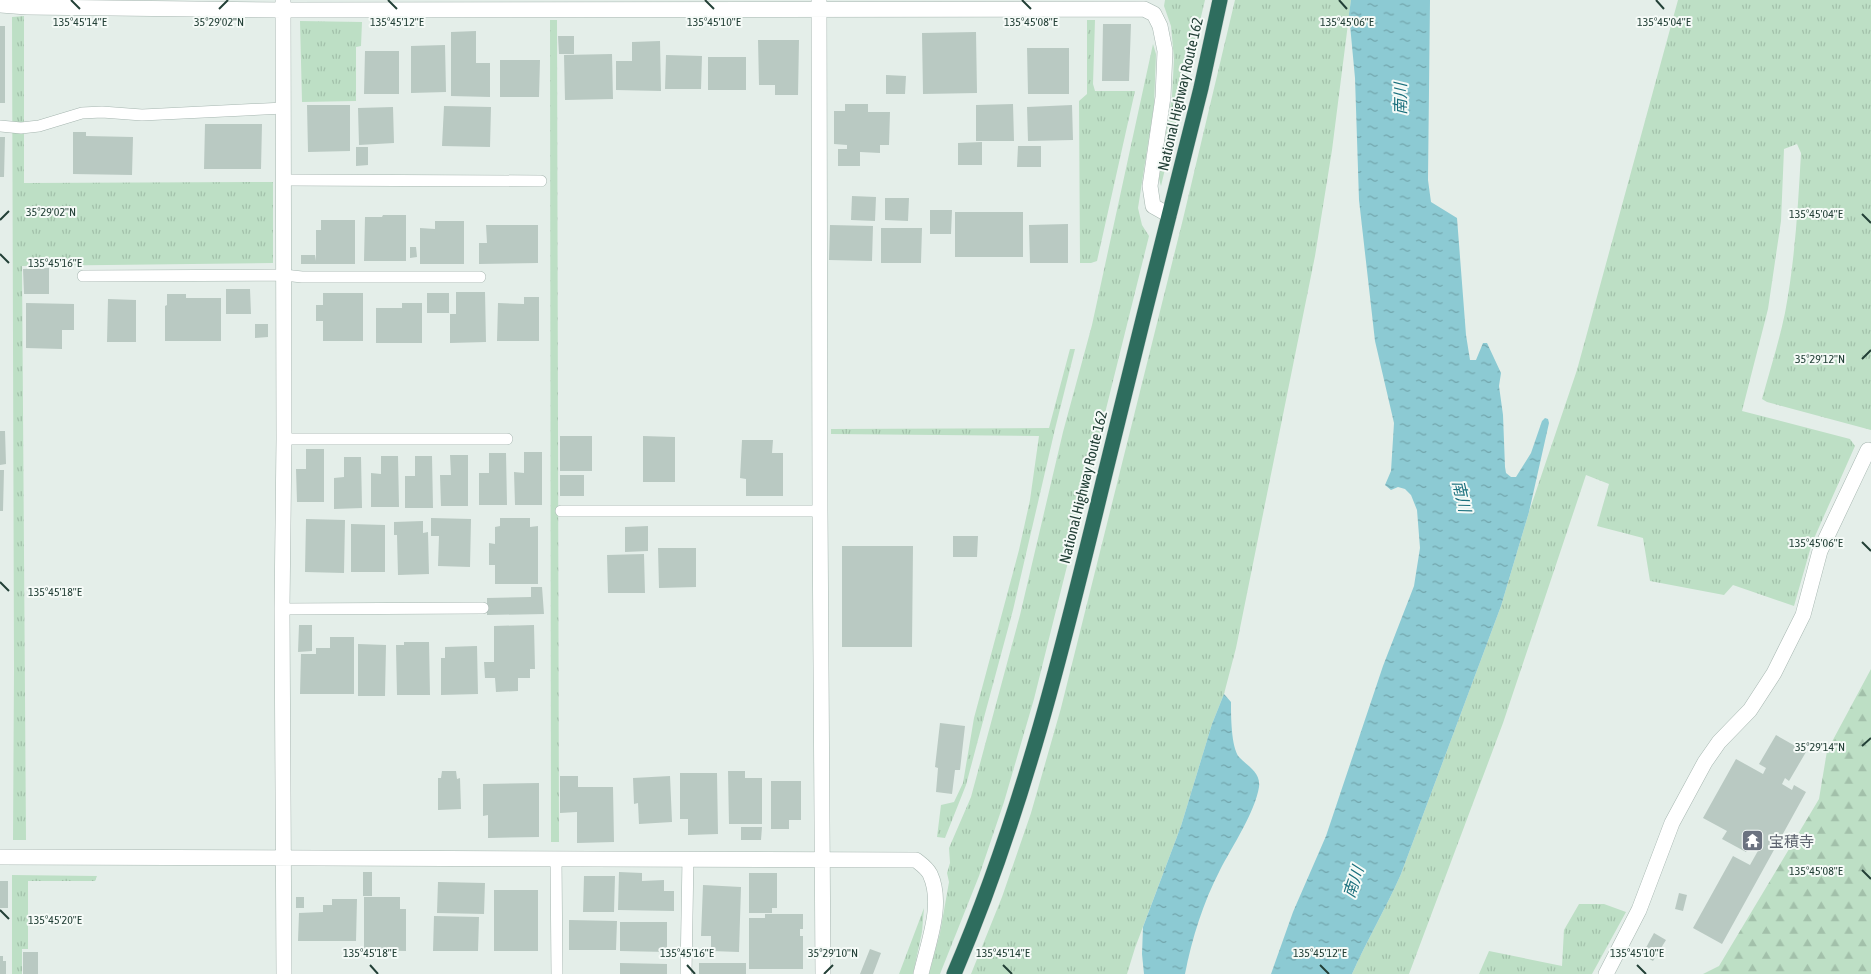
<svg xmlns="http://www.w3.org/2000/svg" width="1871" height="974" viewBox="0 0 1871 974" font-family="'Asap Condensed','Noto Sans JP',sans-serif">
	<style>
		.grass { fill: url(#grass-tufts) }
		.forest { fill: url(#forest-firs) }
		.water { fill: url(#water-ripples) }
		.building { fill: #b9c9c2 }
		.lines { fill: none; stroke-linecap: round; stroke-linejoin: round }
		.lane-casing { stroke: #a6b6b0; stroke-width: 12 }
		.street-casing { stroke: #a6b6b0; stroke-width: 16 }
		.highway-casing { stroke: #c1cac7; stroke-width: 16 }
		.lane { stroke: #fff; stroke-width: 11 }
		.street { stroke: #fff; stroke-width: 15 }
		.highway { stroke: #2e6d5e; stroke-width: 15 }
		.ticks { fill: none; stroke: #234037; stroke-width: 2 }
		.labels { text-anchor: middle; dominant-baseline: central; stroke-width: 4; stroke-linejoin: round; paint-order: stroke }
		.street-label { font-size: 15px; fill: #234037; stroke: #f5faf7 }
		.worship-label { font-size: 15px; fill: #5b616d; stroke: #f5faf7; text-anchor: start }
		.water-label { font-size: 16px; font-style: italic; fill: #1b707d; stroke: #f5faf7 }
		.ticks-label { font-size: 12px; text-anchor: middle; fill: #234037; stroke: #f5faf7; stroke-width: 4; stroke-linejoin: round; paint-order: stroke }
	</style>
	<defs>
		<pattern id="grass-tufts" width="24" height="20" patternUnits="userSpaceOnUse" patternTransform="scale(1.25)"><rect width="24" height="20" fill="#bddfc5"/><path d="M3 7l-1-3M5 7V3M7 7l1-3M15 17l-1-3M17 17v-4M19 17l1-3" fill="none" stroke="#a2c0aa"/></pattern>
		<pattern id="forest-firs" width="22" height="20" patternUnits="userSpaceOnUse" patternTransform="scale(1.25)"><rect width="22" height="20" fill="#bddfc5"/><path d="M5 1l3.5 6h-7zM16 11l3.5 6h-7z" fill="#a2c0aa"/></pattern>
		<pattern id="water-ripples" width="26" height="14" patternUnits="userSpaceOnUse" patternTransform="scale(1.25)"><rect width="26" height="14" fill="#8ccad3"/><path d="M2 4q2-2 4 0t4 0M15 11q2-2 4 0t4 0" fill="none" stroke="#72a5ac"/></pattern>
	</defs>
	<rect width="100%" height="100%" fill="#e4eee9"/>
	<path class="grass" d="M1165 0H1205L1161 186 1159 179 1172 96 1174 59 1171 26 1164 6Z
		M1235 0H1351L1332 150 1315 256 1236 648 1224 694 1212 724 1181 826 1135 948 1127 974H971L1002 897 1031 813 1061 708 1183 219Z
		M1678 0H1871V430L1767 402 1762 399C1770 370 1779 342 1785 313 1795 260 1798 207 1801 153L1797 144 1784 149 1781 221 1768 309 1742 411 1850 439 1855 446 1812 543 1794 606 1733 585 1724 595 1650 581 1643 538 1597 526 1609 484 1586 475 1503 723 1409 974H1352C1367 940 1386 908 1401 874L1501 606 1529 512 1577 370Z
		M24 16V183L273 182V263L22 266 26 840H13L14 669 12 17Z
		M550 20H557L559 842H551Z
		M1087 20H1095L1093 84 1095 91H1135L1097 261 1091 263H1080L1079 101 1087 94Z
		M300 21 362 22 361 46 356 47V101L302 102Z
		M1153 44 1156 54 1154 105 1138 208 1142 225 1149 236 1034 699 1004 802 979 876 940 974H929L940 933 949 882 947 873 950 863 949 848 971 797 1020 615 1063 432 1092 325Z
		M1070 349H1075L1055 429 1013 610 986 710 966 785 945 838 937 837 941 805 954 802 963 783 974 718 1019 550 1030 500 1039 436 831 434V429L1049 428Z
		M12 875 97 876 95 881H28V949H22V974H12Z
		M1579 904H1604L1626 912 1592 974H1479L1489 951 1562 966 1564 930Z
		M924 908 922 932 913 974H899Z"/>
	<path class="forest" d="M1871 669V974H1703L1719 966 1819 799 1827 751Z"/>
	<path class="water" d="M1351 0H1430L1428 180 1431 202 1457 218 1466 335 1470 360H1476L1483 343H1487L1501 373 1499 386 1503 415 1505 467 1506 473 1511 477H1516L1531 453 1542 421 1545 418 1548 419 1549 423 1529 512 1501 606 1401 874C1386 908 1367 940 1352 974H1271L1293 912 1326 836 1383 666 1414 586 1420 548 1417 510 1411 495 1405 489 1398 487 1391 490 1385 485 1391 471 1394 423 1375 341 1359 200 1355 78 1349 14Z
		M1224 694 1231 702C1231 715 1231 747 1239 757 1247 766 1261 772 1259 787 1255 812 1232 847 1220 870 1203 903 1192 938 1185 974H1144L1142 954 1143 927 1181 826 1212 724Z"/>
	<path class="building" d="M1103 24H1131L1129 81H1102Z
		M0 26H5V103H0Z
		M476 31V63H490V97L451 96V32Z
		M976 32 977 93 923 94 922 33Z
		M558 36H574V54H559Z
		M758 40H799L798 95H775V85H759Z
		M660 41 661 91 616 90V61H632V42Z
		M445 45 446 92 411 93V46Z
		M1027 48H1069V94H1028Z
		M365 51H399V94H364Z
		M612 54 613 99 565 100 564 55Z
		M666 55 702 56 701 89H665Z
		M708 57H746V90H708Z
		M500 60H540L539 97H500Z
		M886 75 906 76 905 94H886Z
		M845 104H868V112H890L889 145H880V153L860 152V166H838V149H847V145L834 144V111H845Z
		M1013 104 1014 141H976V105Z
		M307 105H350V151L308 152Z
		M1072 105 1073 140 1028 141 1027 107Z
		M444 106 491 107 490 147 442 146Z
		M393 107 394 143 359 145 358 108Z
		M205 124H262L261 169H204Z
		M73 132H86V136L133 137 132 175 73 174Z
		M0 137H5L4 177H0Z
		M982 142V165H958V143Z
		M1018 146H1041V167H1017Z
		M356 147H368V165L356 166Z
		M852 196 876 197 875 221 851 220Z
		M885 198H909L908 221 885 220Z
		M930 210H952L951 234H930Z
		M955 212H1023V257H955Z
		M383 215H406V261H364L365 217H382Z
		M321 220H355V264H301V255H315L316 261V230H321Z
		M435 221H464V264H420V228L435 229Z
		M1068 224V263H1030L1029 225Z
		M486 225H538V263L479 264V243H487Z
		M830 225 873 226 872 261 829 260Z
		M881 228H922L921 263H881Z
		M410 247H416L417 257 410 258Z
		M49 268V294H24L23 269Z
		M226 289H250L251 314H226Z
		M456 292H485L486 342 450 343V314H456Z
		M323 293H363V341H323V321H316V305H323Z
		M427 293H449V313H427Z
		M167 294H186V298H221V341H165V306L167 305Z
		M524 297H539V341H497L498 303 524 304Z
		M108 299 136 300V342H107Z
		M26 303 74 304V330H62V349L26 348Z
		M402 303H422V343H376V308H402Z
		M255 324H268V337L255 338Z
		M0 431H5L6 464 0 465Z
		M560 436H592V471H560Z
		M643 436 675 437V482H643Z
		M742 440H773L772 453H783V496H746V479L740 478Z
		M306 449H324V502H297L296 469H306Z
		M524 452H542V505H515L514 472 524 473Z
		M489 453H506L507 505H479V473H489Z
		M450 455H468V506H441L440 475H451Z
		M381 456H398L399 507H371V473L381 474Z
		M415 456H432L433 508H405V476H415Z
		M344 457H361L362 508 334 509V478L344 477Z
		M0 470H4L3 511H0Z
		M560 475H584V496H560Z
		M431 518 471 519 470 567 438 566 439 536H431Z
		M500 518H530V527L538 526V584H495V565H489V543L495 544V527L500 526Z
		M306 519 345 520 344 573 305 572Z
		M423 521V533L428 532 429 574 398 575 397 535H394V522Z
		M351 524 385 525V572H351Z
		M648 526V551L625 552V527Z
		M953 536H978L977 557H953Z
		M842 546H913L912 647H842Z
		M658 548H696V587L659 588Z
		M644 554 645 593H608L607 555Z
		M531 587H542L544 614 487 615V598L531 597Z
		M299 625H312V651L298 652Z
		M534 625 535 669H530V678H518V691L496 692 495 678H485L484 662H494V626Z
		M330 637H354V694H300L301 654H316V648H330Z
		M404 642H429L430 695H397L396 645H404Z
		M358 644 386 645 385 696H358Z
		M477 646 478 694 441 695V658H445V647Z
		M940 723 965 726 960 770H955L952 794 936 792 938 768 935 767Z
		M1776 735 1806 752 1789 781 1785 778 1782 784 1792 790 1794 785 1806 792 1722 944 1693 928 1733 856 1750 865 1759 849 1751 844 1746 852 1722 839 1727 831 1703 818 1736 759 1763 774 1766 768 1759 764Z
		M442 771H456L457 779 460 778 461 809 438 810V778H441Z
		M728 771H745V778H762V824H729Z
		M680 773H717L718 834 688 835V819H680Z
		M560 776H578V787H613L614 842 577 843V812L560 813Z
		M670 776 672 822 639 824 638 803 634 804 633 778Z
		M771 781H801V820H789V829H771Z
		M539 783V837L488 838V815L483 816V784Z
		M741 827H762L761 840H741Z
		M363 872H372V896H363Z
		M619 872 642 873V881L664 880V891H674V911L618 910Z
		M749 873H777V908H772V913H749Z
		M584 876H615L614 912H583Z
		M0 881H8V908H0Z
		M438 882 485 883 484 914 437 913Z
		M703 885 741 887 739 952 711 951V936H701Z
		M494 890H538V951H494Z
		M1679 893 1687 895 1683 911 1675 909Z
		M296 897H304V908H296Z
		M364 897H400V909H406V951L364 950Z
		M332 899H357L356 941H298L299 913 323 912V905H332Z
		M765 914H803V929H800V936H803V969H749V918H765Z
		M434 916 479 917 478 951H433Z
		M569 920 617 921 616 950H569Z
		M620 922H667V952L620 951Z
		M1654 933 1666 940 1653 961 1642 955Z
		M870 949 881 953 873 974H860Z
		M23 952H38V974H23Z
		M0 956H3V961H6V974H0Z
		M620 963 667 964V974H620Z
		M699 963H746V974H699Z"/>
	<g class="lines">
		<defs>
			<path id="lane" d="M0 126 21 128 39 126 82 113 102 112 142 115 284 108
				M284 180 541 181
				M83 276 284 275 302 277H480
				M284 439H507
				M561 511H820
				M282 609 483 608
				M556 858 557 974
				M686 974 688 858"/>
			<path id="street" d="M283 1 284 439 282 609 284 974
				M819 1 820 511 823 974
				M0 5 27 7 283 10 1144 9 1154 14 1160 26 1165 51 1163 97 1150 186 1153 206 1169 215
				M0 857 916 860C921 864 927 868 930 874 944 904 928 943 921 974
				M1606 974 1639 910 1672 823 1705 762 1719 742 1750 710 1774 673 1803 615 1820 551 1868 450"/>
			<path id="highway" d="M954 974C1023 813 1064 644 1105 474 1136 345 1169 217 1201 88L1220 0"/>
		</defs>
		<use href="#lane" class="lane-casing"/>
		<use href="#street" class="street-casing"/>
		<use href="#highway" class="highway-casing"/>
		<use href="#lane" class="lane"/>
		<use href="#street" class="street"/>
		<use href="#highway" class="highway"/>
	</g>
	<path class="ticks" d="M71 0 80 9M388 0 397 9M705 0 714 9M1022 0 1031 9M1339 0 1347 9M1656 0 1664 9M219 9 228 0M1862 214 1871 223M0 220 9 211M0 254 9 263M1862 359 1871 350M1862 542 1871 551M0 582 9 591M1862 746 1871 738M1862 870 1871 879M0 910 9 919M370 965 378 974M687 965 695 974M1003 965 1012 974M1320 965 1329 974M1637 965 1646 974M824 974 833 965"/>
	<defs>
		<symbol id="temple-square" viewBox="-11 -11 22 22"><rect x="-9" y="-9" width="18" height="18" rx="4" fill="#6b7280" stroke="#f5faf7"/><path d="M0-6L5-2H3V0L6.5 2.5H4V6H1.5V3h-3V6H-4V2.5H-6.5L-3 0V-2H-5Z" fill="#fff"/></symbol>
	</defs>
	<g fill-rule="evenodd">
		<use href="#temple-square" x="1740" y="828" width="25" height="25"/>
	</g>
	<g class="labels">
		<g class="street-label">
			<text transform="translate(1180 94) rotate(-77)">National Highway Route 162</text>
			<text transform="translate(1083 487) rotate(-76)">National Highway Route 162</text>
		</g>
		<g class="worship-label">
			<text x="1769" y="841">宝積寺</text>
		</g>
		<g class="water-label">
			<text transform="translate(1400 99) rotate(-90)">南川</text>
			<text transform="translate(1462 496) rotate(77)">南川</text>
			<text transform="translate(1353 882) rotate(-72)">南川</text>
		</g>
	</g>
	<g class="ticks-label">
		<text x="219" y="26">35°29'02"N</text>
		<text x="80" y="26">135°45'14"E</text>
		<text x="397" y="26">135°45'12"E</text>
		<text x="714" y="26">135°45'10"E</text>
		<text x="1031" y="26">135°45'08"E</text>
		<text x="1347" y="26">135°45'06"E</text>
		<text x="1664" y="26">135°45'04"E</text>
		<text x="51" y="216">35°29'02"N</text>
		<text x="1816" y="218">135°45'04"E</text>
		<text x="55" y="267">135°45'16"E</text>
		<text x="1820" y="363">35°29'12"N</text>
		<text x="1816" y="547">135°45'06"E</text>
		<text x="55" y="596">135°45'18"E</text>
		<text x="1820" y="751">35°29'14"N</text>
		<text x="1816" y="875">135°45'08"E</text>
		<text x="55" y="924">135°45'20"E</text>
		<text x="370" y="957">135°45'18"E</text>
		<text x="687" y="957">135°45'16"E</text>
		<text x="1003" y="957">135°45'14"E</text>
		<text x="1320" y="957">135°45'12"E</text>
		<text x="1637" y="957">135°45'10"E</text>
		<text x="833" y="957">35°29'10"N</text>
	</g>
</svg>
